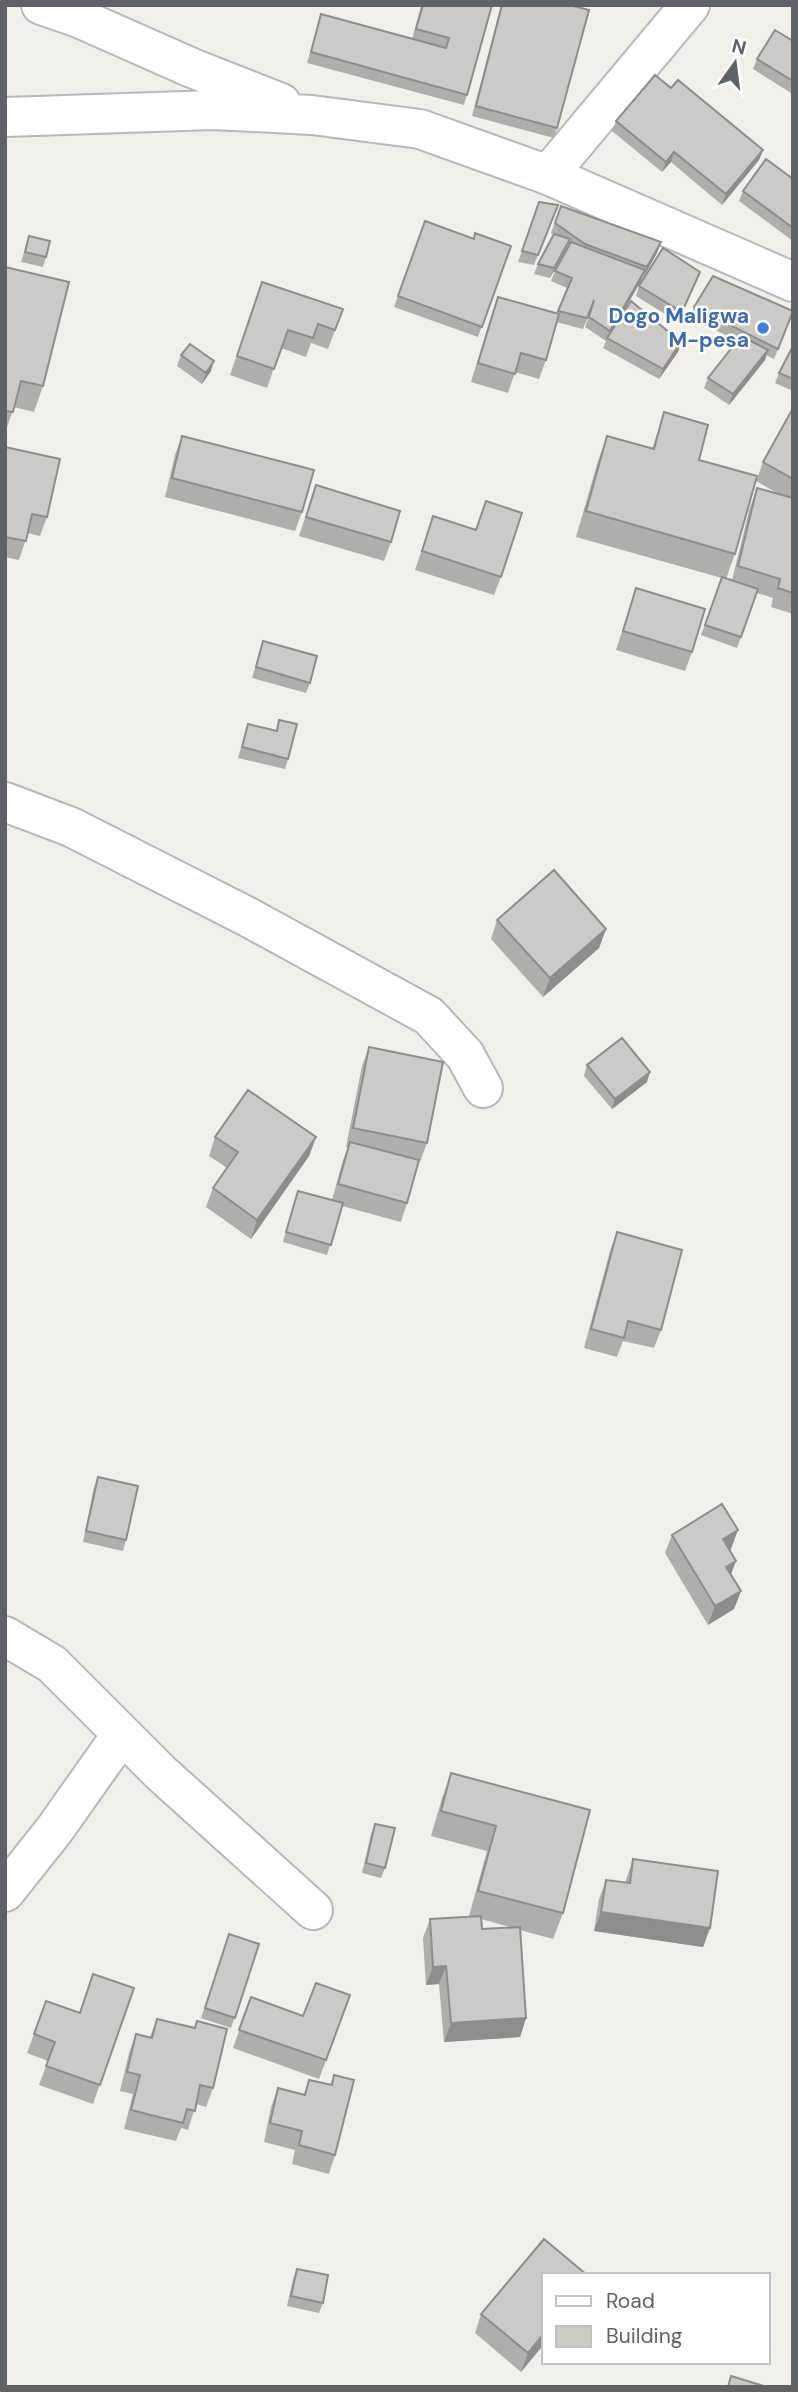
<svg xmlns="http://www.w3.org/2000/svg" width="798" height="2392" viewBox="0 0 798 2392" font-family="'DM Sans',sans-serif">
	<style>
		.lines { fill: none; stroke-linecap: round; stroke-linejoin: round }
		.minor-casing { stroke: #b5b8bc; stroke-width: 42 }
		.minor { stroke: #fff; stroke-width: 38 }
		.wall { fill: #afaea9; fill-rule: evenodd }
		.shaded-wall { fill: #8f8d8a }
		.building { fill: #cccac5; stroke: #8f8d8a; stroke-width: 2 }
		.shop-dot { fill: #3f7fe0; stroke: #fff; stroke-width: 2.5 }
		.labels { text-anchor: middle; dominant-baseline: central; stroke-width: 5; stroke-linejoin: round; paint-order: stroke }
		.shop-label { font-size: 21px; font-weight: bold; fill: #366cbe; stroke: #fff; text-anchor: end }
	</style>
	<rect width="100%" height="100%" fill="#f1efe8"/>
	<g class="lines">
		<defs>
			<path id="minor" d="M41 5 79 18 192 68 281 103
				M5 117 214 110 312 115 420 129 548 175 793 282
				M548 175 690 5
				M5 802 71 827 246 916 429 1016 465 1055 483 1088
				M5 1636 52 1664 161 1773 313 1910
				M5 1892 55 1829 122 1734"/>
		</defs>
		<use href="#minor" class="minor-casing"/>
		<use href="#minor" class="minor"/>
	</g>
	<path class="wall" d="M419 5H492L464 105 307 63 321 14 412 39 421 6Z
		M501 5H570L557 128 554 138 472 116Z
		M793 41V91L791 93 753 69 757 59Z
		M671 88 763 150 759 160 722 205 671 162 662 172 612 131 616 121Z
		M793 179V241L739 201 743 191Z
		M539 202 558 205 534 265 518 262Z
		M561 206 657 253 617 322 681 342 678 352 659 379 603 348 606 341 585 327 591 310 583 329 556 322 546 360 539 379 515 372 508 393 471 382 491 316 498 297 557 314 567 288 551 281 555 271 569 245 568 244 550 278 534 274 538 264 554 235 551 233Z
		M425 221 473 239 475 233 511 246 478 337 394 307Z
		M29 236 46 257 43 267 21 262Z
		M5 267 43 386 34 412 14 407 5 433Z
		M262 282 343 309 328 349 311 343 306 357 281 348 267 388 230 375Z
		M696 282 678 322 636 296 639 286Z
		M694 307 789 322 774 359 766 355 765 360 729 405 704 388 708 378 737 341 690 317Z
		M793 346V391L775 383 779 373Z
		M181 355 211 371 202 384 177 366Z
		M793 408V614L771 607 773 598 757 593 737 648 701 635 722 578 576 537 598 461 607 436 652 449 664 412 699 460 757 479 763 462ZM756 481 779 494 757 488 750 507 732 580 726 579 735 554Z
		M182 436 302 512 295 531 165 497 175 455Z
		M5 447 47 517 40 536 28 533 19 560 5 557Z
		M316 485 391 542 384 561 299 536Z
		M433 516 501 577 494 595 415 570Z
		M636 588 692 652 685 671 616 650Z
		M263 641 310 683 306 693 252 678Z
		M279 720 288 759 285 769 238 758 248 724 276 730Z
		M497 920 606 929 599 948 543 997 491 939Z
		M369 1047 427 1143 420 1162H419L407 1203 401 1222 342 1206 327 1255 283 1242 298 1191 332 1200 343 1160 348 1147H346L362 1066Z
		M587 1065 647 1082 612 1109 584 1076Z
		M215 1137H316L309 1156 251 1239 206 1207 213 1188 227 1168 209 1156Z
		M617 1232 661 1330 654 1348 623 1341 617 1357 584 1348 610 1251Z
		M98 1477 126 1540 123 1551 83 1542 94 1487Z
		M672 1535 731 1549 730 1550 731 1575 741 1591 734 1609 708 1625 665 1553Z
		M451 1773 590 1810 563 1913 553 1939 520 1930 526 2018 520 2037 444 2042 439 1984 426 1985 423 1938 430 1919 471 1917 469 1916 487 1851 431 1836 442 1798ZM481 1919 510 1927 482 1929Z
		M375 1824 385 1868 381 1878 362 1873 371 1834Z
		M633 1859 710 1928 703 1947 594 1931 599 1899 606 1880 625 1883Z
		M229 1934 259 1944 231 2028 201 2018Z
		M134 1988 93 2104 39 2085 48 2061 27 2053 46 2001 79 2013Z
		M350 1995 319 2079 233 2048 251 1997 303 2016Z
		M157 2019 194 2028 197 2021 213 2088 206 2107 196 2104 188 2130 181 2128 176 2141 124 2129 133 2094 120 2091 129 2053 136 2034 150 2037Z
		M334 2075 335 2155 329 2174 292 2164 295 2150 264 2142 271 2107 278 2088 304 2094 309 2080 330 2085Z
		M297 2269 323 2303 319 2313 287 2306 293 2279Z
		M481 2314 544 2344 521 2372 475 2333Z"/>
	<path class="shaded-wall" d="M763 150 759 160 722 205 726 194Z
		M674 152 671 162 662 172 666 162Z
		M570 239 566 249 550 278 554 268Z
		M661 242 657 253 643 278 647 267Z
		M645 270 641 281 608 338 610 331Z
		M681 342 678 352 659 379 663 369Z
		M768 350 765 360 729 405 733 394Z
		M214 361 211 371 202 384 206 373Z
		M606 929 599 948 543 997 550 978Z
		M650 1072 647 1082 612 1109 615 1099Z
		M316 1137 309 1156 251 1239 257 1220Z
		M738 1530 731 1549 716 1558 723 1539Z
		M736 1561 729 1580 726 1567Z
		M741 1591 734 1609 708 1625 715 1606Z
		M601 1912 710 1928 703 1947 594 1931Z
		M446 1966 439 1984 426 1985 433 1967Z
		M526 2018 520 2037 444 2042 451 2023Z
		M544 2333V2344L521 2372 528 2353Z"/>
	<path class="building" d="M423 5H492L467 95 311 52 321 14 446 48 449 38 416 29Z
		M502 5H570L589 10 557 128 476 106Z
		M775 30 793 41V81L757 59Z
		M655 75 671 88 678 80 763 150 726 194 674 152 666 162 616 121Z
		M766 159 793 179V228L743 191Z
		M539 202 558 205 538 255 522 251Z
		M561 206 661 242 647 267 585 244 555 223Z
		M425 221 474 239 475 233 511 246 482 327 398 296Z
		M554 234 570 239 554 268 538 264Z
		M29 236 50 241 46 257 25 252Z
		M571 242 645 270 610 331 589 317 594 300 587 318 558 311 572 278 555 271Z
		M663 248 700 272 682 312 639 286Z
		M5 267 69 282 43 386 21 381 13 412 5 411Z
		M713 276 793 311 778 349 694 307Z
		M262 282 343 309 335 330 318 324 313 338 288 330 274 369 237 356Z
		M498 297 559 314 546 360 521 353 515 374 478 363Z
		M631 301 681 342 663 369 607 338Z
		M741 336 768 350 733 394 708 378Z
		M190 344 214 361 206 373 181 355Z
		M793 346V379L779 373Z
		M793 408V479L763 462Z
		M664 412 708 425 699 460 757 476 735 554 586 511 607 436 654 449Z
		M182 436 314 470 302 512 172 478Z
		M5 447 60 459 47 517 32 514 26 541 5 537Z
		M316 485 400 511 391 542 306 517Z
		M757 488 793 498V593L778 588 780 579 738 566Z
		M486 501 522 513 501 577 422 551 433 516 476 530Z
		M722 577 758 589 741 637 705 625Z
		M636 588 705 609 692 652 623 631Z
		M263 641 317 656 310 683 256 667Z
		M279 720 297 724 288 759 242 747 248 724 277 731Z
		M554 870 606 929 550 978 497 920Z
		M622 1038 650 1072 615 1099 587 1065Z
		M369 1047 443 1062 427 1143 353 1128Z
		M248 1090 316 1137 257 1220 213 1188 238 1152 215 1137Z
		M350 1142 419 1160 407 1203 338 1184Z
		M298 1191 343 1203 331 1245 286 1232Z
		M617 1232 682 1250 661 1330 628 1321 624 1338 591 1329Z
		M98 1477 138 1486 126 1540 86 1531Z
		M722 1504 738 1530 723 1539 736 1561 726 1567 741 1591 715 1606 672 1535Z
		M451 1773 590 1810 563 1913 478 1891 496 1826 441 1811Z
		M375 1824 395 1828 385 1868 366 1863Z
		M633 1859 718 1871 710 1928 601 1912 606 1880 630 1883Z
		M481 1916 482 1929 520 1927 526 2018 451 2023 446 1966 433 1967 430 1919Z
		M229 1934 259 1944 235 2018 205 2008Z
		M93 1974 134 1988 100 2085 46 2066 55 2042 34 2034 46 2001 80 2013Z
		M316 1983 350 1995 326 2060 239 2030 251 1997 303 2016Z
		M157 2019 195 2028 197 2021 227 2029 213 2088 200 2085 195 2111 187 2109 183 2123 131 2110 140 2075 127 2072 136 2034 152 2038Z
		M334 2075 354 2080 335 2155 299 2145 302 2131 270 2123 278 2088 305 2095 309 2080 332 2085Z
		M544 2239 587 2275H544V2333L528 2353 481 2314Z
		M297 2269 328 2275 323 2303 291 2296Z
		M731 2376 767 2387H728Z"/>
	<circle class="shop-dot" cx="763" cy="328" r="7"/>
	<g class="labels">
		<g class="shop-label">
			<text x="749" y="316">Dogo Maligwa<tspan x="749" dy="24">M-pesa</tspan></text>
		</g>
	</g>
	<rect width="798" height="2392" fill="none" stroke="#5f6368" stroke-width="14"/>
	<rect x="542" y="2273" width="228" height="91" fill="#ffffff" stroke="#bfc1c3" stroke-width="2"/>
	<rect x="556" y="2296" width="35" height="10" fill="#ffffff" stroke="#bfc1c3" stroke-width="2"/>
	<text x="606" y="2308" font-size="21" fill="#5f6368">Road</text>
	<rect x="556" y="2326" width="35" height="21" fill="#cccac5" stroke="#bfc1c3" stroke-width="2"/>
	<text x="606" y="2343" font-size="21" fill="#5f6368">Building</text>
	<g transform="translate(735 63) rotate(14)" stroke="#ffffff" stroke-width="5" paint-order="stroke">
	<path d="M0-5L12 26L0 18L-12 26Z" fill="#5f6368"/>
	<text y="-10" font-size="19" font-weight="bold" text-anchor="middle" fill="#5f6368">N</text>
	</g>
</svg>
